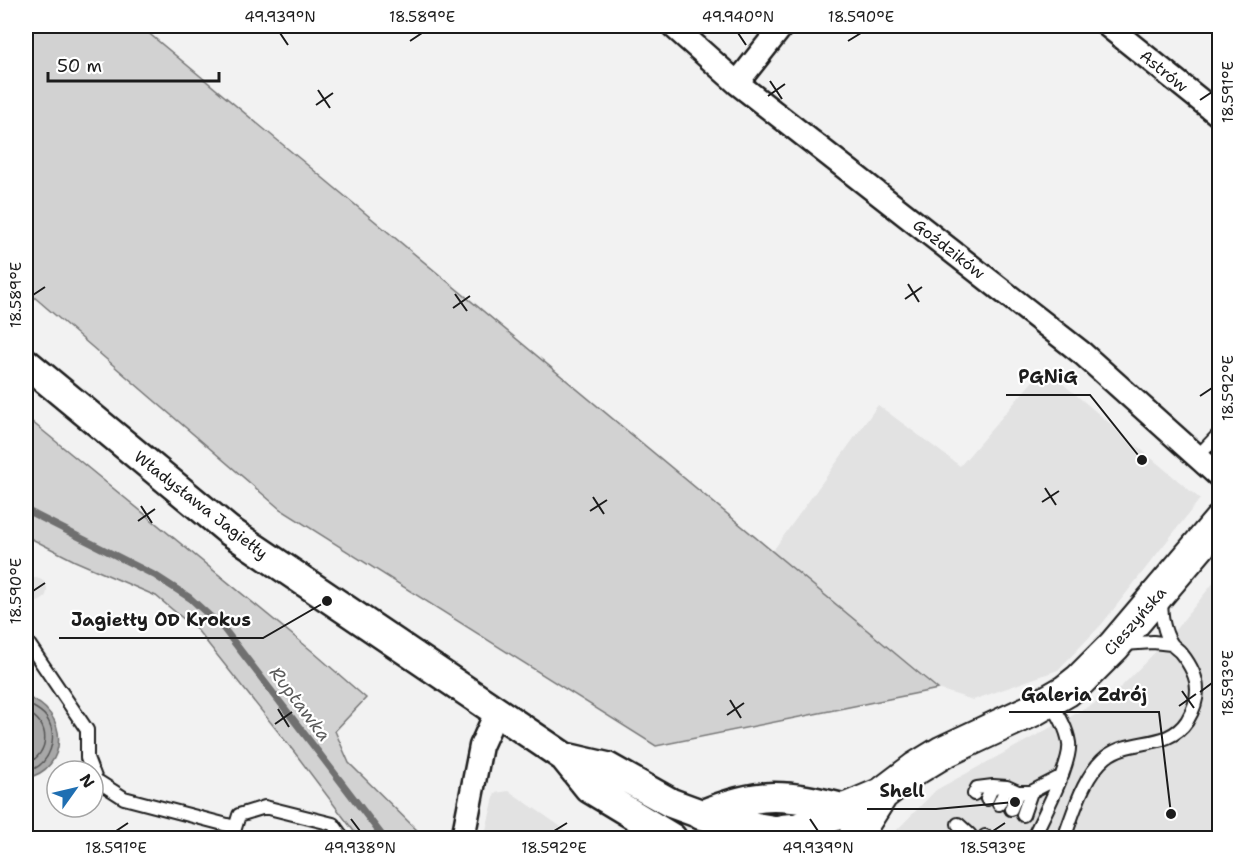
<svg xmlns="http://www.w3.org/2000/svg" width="1245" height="864" viewBox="0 0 1245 864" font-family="'Shantell Sans',sans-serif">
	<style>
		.built { fill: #e2e2e2 }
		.green { fill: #d2d2d2; stroke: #777; stroke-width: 1.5 }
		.water { fill: #a8a8a8; stroke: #707070; stroke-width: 1.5 }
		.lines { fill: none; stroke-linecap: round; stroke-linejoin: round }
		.shore { stroke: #545454; stroke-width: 1.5 }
		.stream { stroke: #707070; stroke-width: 7 }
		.service-casing { stroke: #1c1c1c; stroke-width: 16 }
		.minor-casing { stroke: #1c1c1c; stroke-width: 27 }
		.tertiary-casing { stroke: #1c1c1c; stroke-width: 33 }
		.secondary-casing { stroke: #1c1c1c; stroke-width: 36 }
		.service { stroke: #fff; stroke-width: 12 }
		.minor { stroke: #fff; stroke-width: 22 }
		.tertiary { stroke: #fff; stroke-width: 28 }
		.secondary { stroke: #fff; stroke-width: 32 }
		.ticks { fill: none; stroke: #1c1c1c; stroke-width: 2 }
		.labels { text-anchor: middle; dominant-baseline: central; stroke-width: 4.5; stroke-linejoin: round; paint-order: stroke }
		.street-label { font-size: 16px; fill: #1c1c1c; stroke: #fff }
		.water-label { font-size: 18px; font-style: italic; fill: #5b5b5b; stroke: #fff }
		.leader { fill: none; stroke: #1c1c1c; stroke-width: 2 }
		.callout-dot { fill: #1c1c1c; stroke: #fff; stroke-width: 2 }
		.callout-label { font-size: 18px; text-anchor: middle; font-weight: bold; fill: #1c1c1c; stroke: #fff; stroke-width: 4.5; stroke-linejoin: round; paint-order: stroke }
		.neatline { fill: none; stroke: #1c1c1c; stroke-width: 2 }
		.ticks-label { font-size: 15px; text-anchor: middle; fill: #1c1c1c }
	</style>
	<rect width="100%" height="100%" fill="#f2f2f2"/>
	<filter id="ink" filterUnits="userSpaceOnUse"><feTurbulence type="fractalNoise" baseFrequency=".0167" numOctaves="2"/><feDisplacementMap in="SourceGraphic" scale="12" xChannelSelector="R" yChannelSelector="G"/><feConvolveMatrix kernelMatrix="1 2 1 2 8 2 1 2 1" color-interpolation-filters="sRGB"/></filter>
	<g filter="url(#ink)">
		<path class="built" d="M1044 368 1200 499 1102 624 1058 670 973 700 938 689 772 552 878 405 960 466Z
			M1219 576V838H895V832L936 790 1110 695 1119 689 1167 640Z
			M23 590a12 12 0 1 1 24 0a12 12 0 1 1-24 0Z
			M509 791 547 817 577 838H484L495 793Z"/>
		<path class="green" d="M26 26H140L938 689 656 746 280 509 26 290Z
			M26 417 312 651 366 698 335 731 349 763 425 838H359L295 753 198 631 156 596 75 561 26 536Z"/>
		<path class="water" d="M26 697C70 711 69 770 26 778Z"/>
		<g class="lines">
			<path class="shore" d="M26 703C33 707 41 710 46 717 60 737 50 766 26 772
				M26 712C51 722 51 754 26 764"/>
			<path class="stream" d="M26 510 156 576 190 598 224 629 384 838"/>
			<defs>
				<path id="service" d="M1197 457 1220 433
					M26 640 87 730V758L92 771
					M1124 644 1153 642 1171 644
					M93 772 96 780 124 798 235 827
					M974 794 977 788 993 786
					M987 799 993 786 1007 787
					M999 804 1007 787 1018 792
					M1011 809 1018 792H1031
					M1023 815 1031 792 1062 776
					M958 824 970 835
					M232 838 239 815 265 807 333 824 343 838
					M984 838 985 836
					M1033 838C1042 818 1072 763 1069 743 1067 728 1058 714 1050 701
					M1064 838C1074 812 1083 776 1106 757 1131 737 1168 750 1187 721 1193 711 1197 701 1197 690 1197 677 1189 663 1181 653 1178 649 1173 647 1171 643 1163 631 1161 613 1161 598"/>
				<path id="minor" d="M673 26 737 83 1083 354 1220 477
					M1108 26 1220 116
					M737 83 782 26
					M463 838 481 746 496 713"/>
				<path id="tertiary" d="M26 363 228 530 564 757 589 788 672 838
					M564 757 607 767 671 803 720 821 780 831
					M701 815C760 790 786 794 846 809"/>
				<path id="secondary" d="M797 830 882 794 915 769 943 752 1033 710 1066 691 1080 680 1114 646 1220 521
					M764 838C781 828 799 828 816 835
					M854 838 882 794"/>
			</defs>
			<use href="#service" class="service-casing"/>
			<use href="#minor" class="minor-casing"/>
			<use href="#tertiary" class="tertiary-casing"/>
			<use href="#secondary" class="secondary-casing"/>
			<use href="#service" class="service"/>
			<use href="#minor" class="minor"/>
			<use href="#tertiary" class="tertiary"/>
			<use href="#secondary" class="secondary"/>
		</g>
	</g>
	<path class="ticks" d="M280 33 288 45M738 33 746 45M410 41 422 33M848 41 861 33M770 81 782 99M318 90 330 108M768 96 785 84M1200 100 1212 92M316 105 333 93M908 284 919 302M455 294 467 311M33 295 45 287M905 299 922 287M453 308 470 296M1200 396 1212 388M1045 488 1056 505M593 497 604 514M1042 502 1059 491M141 506 152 523M590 511 607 500M138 521 155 509M33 591 45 583M1182 691 1194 708M1200 692 1212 683M730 700 741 718M1179 706 1196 694M278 709 289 727M727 715 744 703M275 724 292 712M351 819 360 831M810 819 818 831M116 831 128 823M554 831 567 823M993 831 1005 823"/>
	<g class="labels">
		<g class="street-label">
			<text transform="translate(1164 71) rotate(39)">Astrów</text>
			<text transform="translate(949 249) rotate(38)">Goździków</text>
			<text transform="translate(201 505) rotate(38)">Władysława Jagiełły</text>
			<text transform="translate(1135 621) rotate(-49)">Cieszyńska</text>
		</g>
		<g class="water-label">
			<text transform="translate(300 704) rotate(53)">Ruptawka</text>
		</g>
	</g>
	<path class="leader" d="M1142 460L1090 395H1006M327 601L263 638H59M1171 814L1159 712H1009M1015 802L936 809H867"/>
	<g class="callout-dot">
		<circle cx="1142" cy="460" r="6"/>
		<circle cx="327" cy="601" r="6"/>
		<circle cx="1171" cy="814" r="6"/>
		<circle cx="1015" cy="802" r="6"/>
	</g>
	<g class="callout-label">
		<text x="1048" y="383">PGNiG</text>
		<text x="161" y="626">Jagiełły OD Krokus</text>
		<text x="1084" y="701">Galeria Zdrój</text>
		<text x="902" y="797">Shell</text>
	</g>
	<rect width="1245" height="864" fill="none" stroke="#fff" stroke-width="66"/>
	<g transform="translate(75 789) rotate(56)"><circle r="28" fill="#ffffff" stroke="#a4a4a4" stroke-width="1.5"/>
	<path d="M0-4.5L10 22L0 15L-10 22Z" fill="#1f6fb2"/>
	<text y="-9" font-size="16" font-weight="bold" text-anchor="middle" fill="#1c1c1c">N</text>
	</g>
	<path d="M48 72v9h171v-9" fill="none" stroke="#1c1c1c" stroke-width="3"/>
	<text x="57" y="72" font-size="18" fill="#1c1c1c" stroke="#ffffff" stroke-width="4.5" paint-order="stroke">50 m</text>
	<rect x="33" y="33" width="1179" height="798" class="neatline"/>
	<g class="ticks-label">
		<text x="280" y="22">49.939°N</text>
		<text x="422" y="22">18.589°E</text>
		<text x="738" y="22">49.940°N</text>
		<text x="861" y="22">18.590°E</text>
		<text transform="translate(1228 92) rotate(-90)" y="5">18.591°E</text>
		<text transform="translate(16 295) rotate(-90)" y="5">18.589°E</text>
		<text transform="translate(1228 388) rotate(-90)" y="5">18.592°E</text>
		<text transform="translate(16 591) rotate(-90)" y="5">18.590°E</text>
		<text transform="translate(1228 683) rotate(-90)" y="5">18.593°E</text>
		<text x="116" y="853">18.591°E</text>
		<text x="360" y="853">49.938°N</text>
		<text x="554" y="853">18.592°E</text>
		<text x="818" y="853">49.939°N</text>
		<text x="993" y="853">18.593°E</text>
	</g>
</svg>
